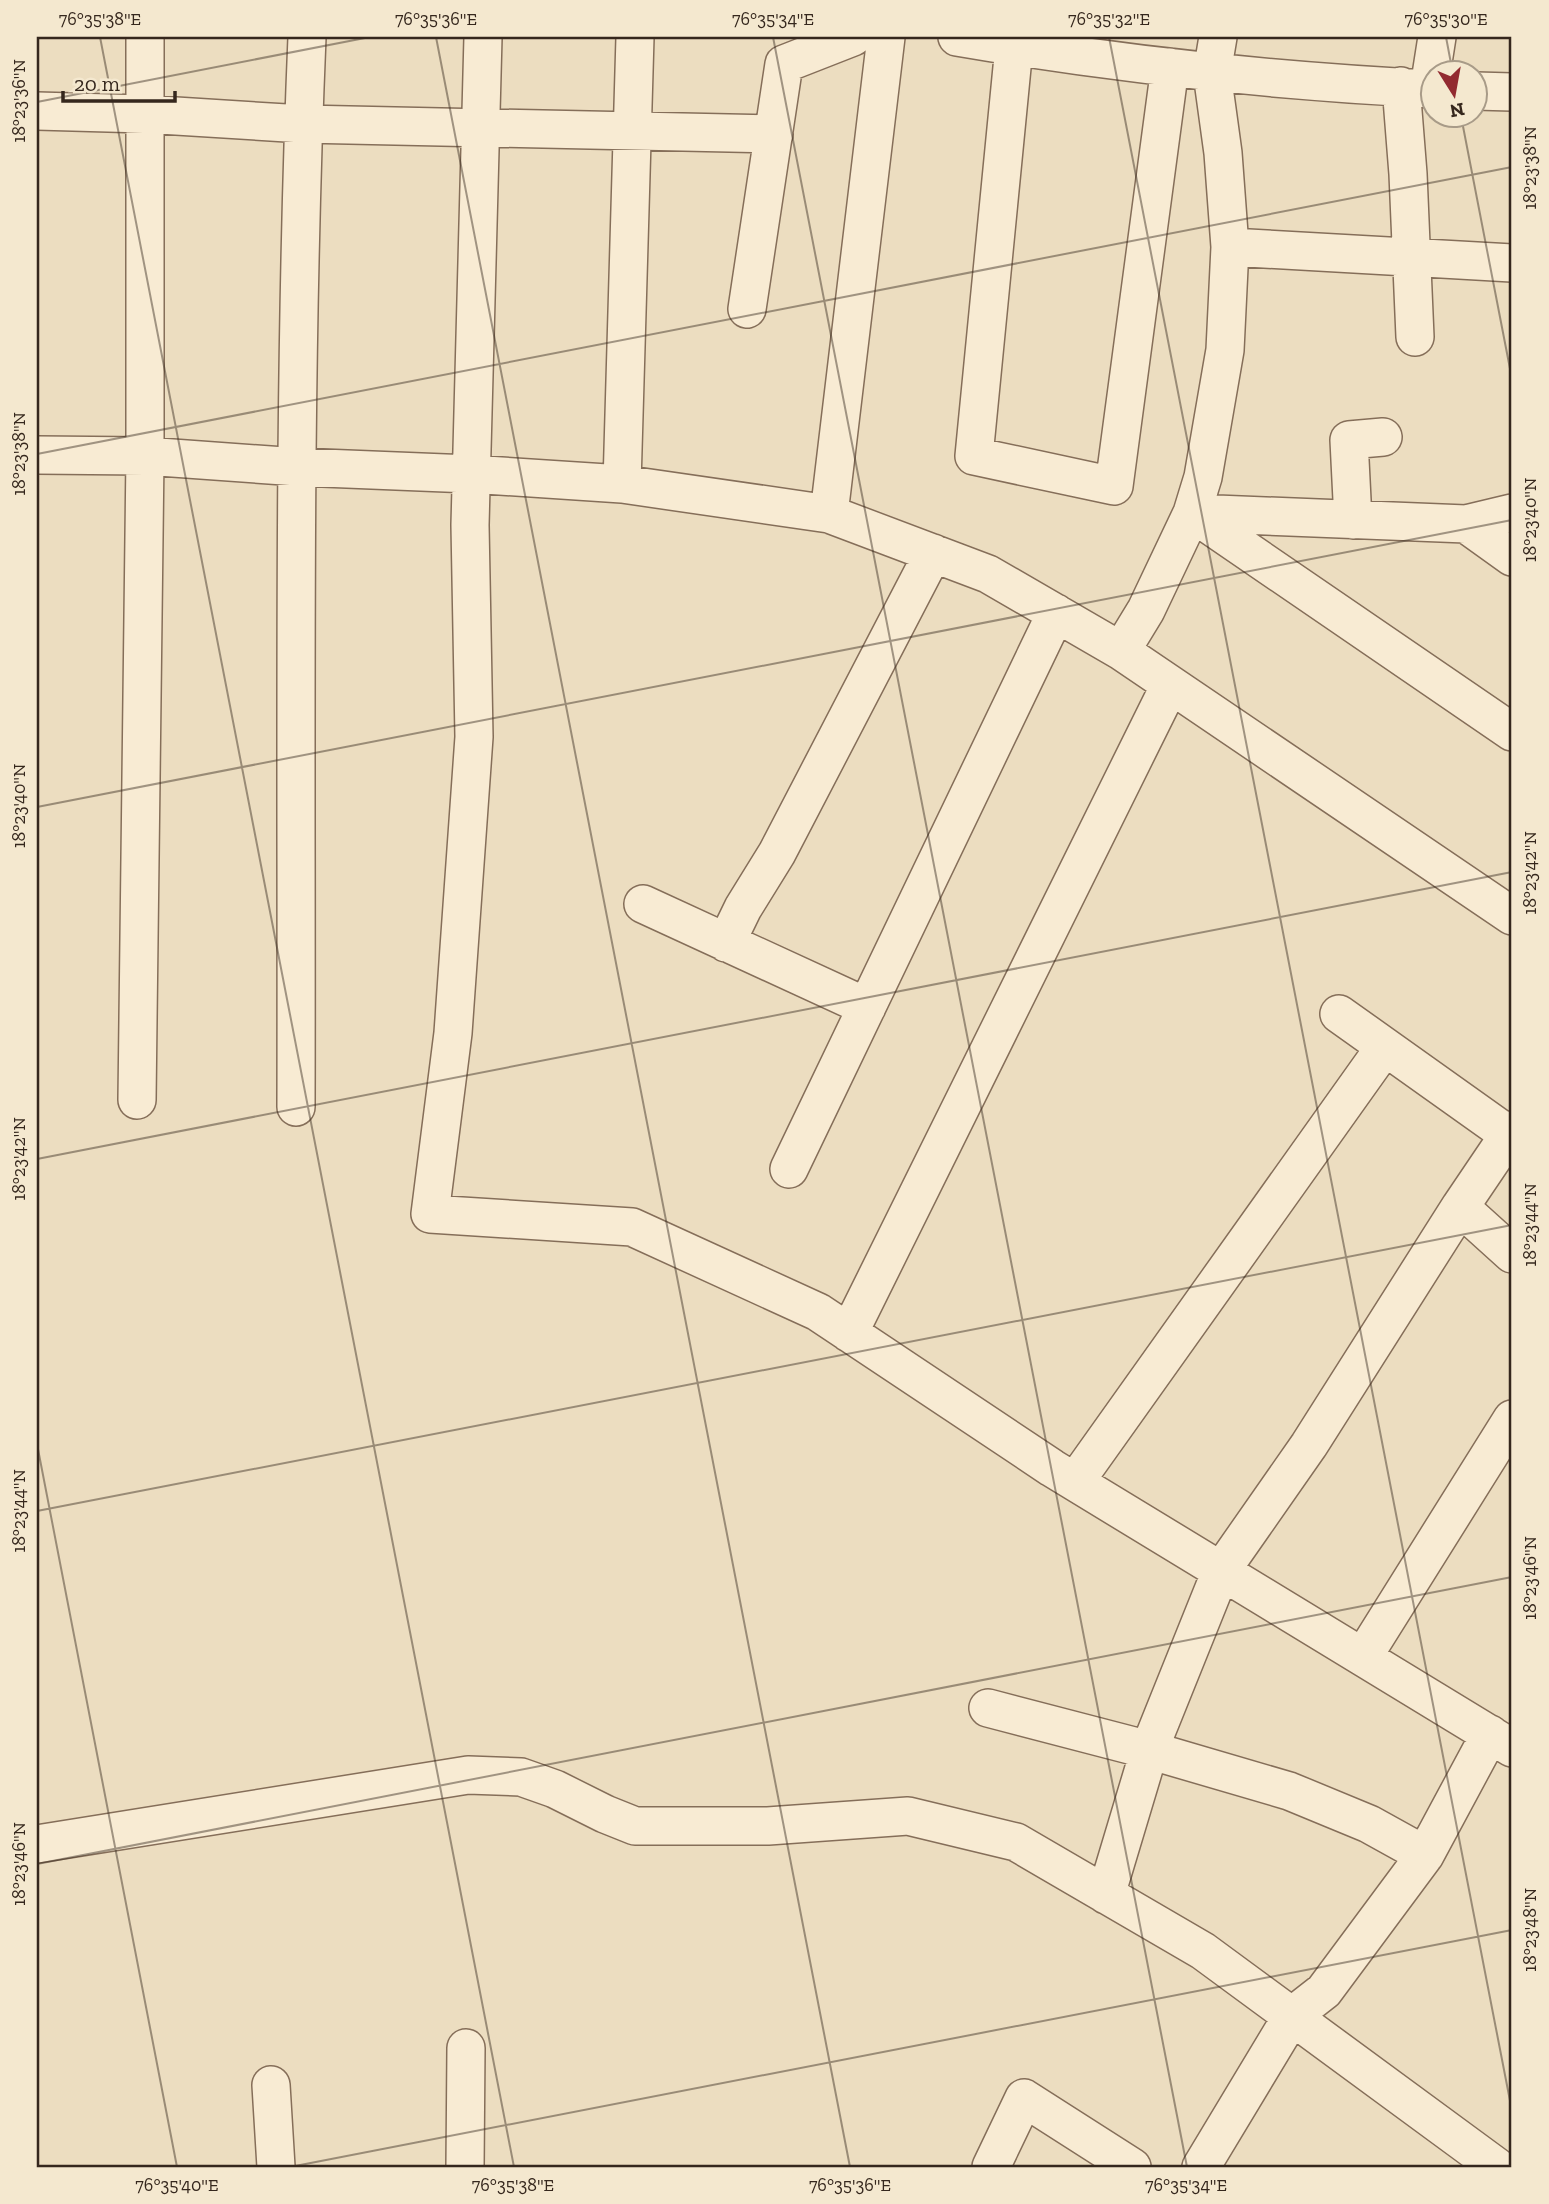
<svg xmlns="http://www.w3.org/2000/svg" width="1549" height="2204" viewBox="0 0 1549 2204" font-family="'Zilla Slab',serif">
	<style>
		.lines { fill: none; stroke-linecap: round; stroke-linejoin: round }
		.minor-casing { stroke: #856e59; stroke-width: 40 }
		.minor { stroke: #f8ebd3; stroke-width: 37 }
		.ticks { fill: none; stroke: #35271d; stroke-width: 2; stroke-opacity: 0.45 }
		.neatline { fill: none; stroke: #35271d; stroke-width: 2.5 }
		.ticks-label { font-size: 18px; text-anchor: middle; fill: #35271d }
	</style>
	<rect width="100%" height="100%" fill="#ecddc0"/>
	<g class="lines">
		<defs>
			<path id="minor" d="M483 37 470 525 474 737 453 1033 430 1214 632 1227 818 1312 1052 1468 1512 1748
				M957 37C1115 64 1274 81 1434 89
				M1014 47 974 456 1114 486 1170 67
				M1401 86 1408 174 1415 337
				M1429 88 1437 37
				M1476 91 1512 92
				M37 111 144 114 303 124 774 134
				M1230 247 1512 263
				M747 309 784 64 853 37
				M37 455 145 456 298 467 470 474 622 484 829 514 988 574 1121 651 1146 610 1192 513 1203 477 1225 350 1230 247 1223 153 1212 73 1218 37
				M622 484 635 37
				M1192 513 1512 732
				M1192 513 1466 524 1512 513
				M829 514 886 37
				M1353 520 1349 440 1383 437
				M1466 524 1512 557
				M1121 651 1512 916
				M643 904 867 1007
				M726 943 743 908 777 853 933 553
				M1339 1014 1509 1135
				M137 1100 145 456V37
				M296 1107C297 751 292 393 307 37
				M1512 1130 1460 1207 1512 1254
				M789 1169 1056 613
				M849 1333 1170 685
				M1075 1482 1384 1048
				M1363 1657 1512 1419
				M988 1708 1149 1750 1289 1791 1369 1824 1425 1855
				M37 1844 468 1775 521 1777 555 1789 605 1814 635 1826H768L908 1816 1016 1842 1203 1951 1497 2167
				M1106 1895 1151 1745 1221 1571 1309 1445 1460 1207
				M271 2085 276 2167
				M465 2167 466 2048
				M991 2167 1024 2098 1132 2167
				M1201 2167 1292 2016 1324 1991 1425 1855 1490 1734"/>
		</defs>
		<use href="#minor" class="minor-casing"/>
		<use href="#minor" class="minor"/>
	</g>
	<path class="ticks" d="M100 37 514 2167M436 37 850 2167M773 37 1187 2167M1109 37 1512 2111M1446 37 1453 74M37 102 370 37M1461 116 1512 379M37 454 1512 167M37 807 1512 520M37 1159 1512 872M37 1444 177 2167M37 1511 1512 1225M37 1864 1512 1577M290 2167 1512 1930"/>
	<rect width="1549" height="2204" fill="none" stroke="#f4e8cf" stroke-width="77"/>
	<g transform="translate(1454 94) rotate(169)"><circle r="33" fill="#f4e8cf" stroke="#a89b88" stroke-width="2"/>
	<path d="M0-5L12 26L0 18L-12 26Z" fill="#922a30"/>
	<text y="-10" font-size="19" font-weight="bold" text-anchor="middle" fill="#35271d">N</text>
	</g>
	<path d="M63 91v10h112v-10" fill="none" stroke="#35271d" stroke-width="3.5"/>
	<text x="74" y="91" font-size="21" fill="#35271d" stroke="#f4e8cf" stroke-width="5" paint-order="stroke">20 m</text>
	<rect x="38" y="38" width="1472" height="2128" class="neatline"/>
	<g class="ticks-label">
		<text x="100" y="25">76°35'38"E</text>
		<text x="436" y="25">76°35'36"E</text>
		<text x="773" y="25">76°35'34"E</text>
		<text x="1109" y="25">76°35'32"E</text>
		<text x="1446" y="25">76°35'30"E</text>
		<text transform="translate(19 101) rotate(-90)" y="6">18°23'36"N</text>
		<text transform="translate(1530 168) rotate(-90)" y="6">18°23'38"N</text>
		<text transform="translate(19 454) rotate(-90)" y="6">18°23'38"N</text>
		<text transform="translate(1530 520) rotate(-90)" y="6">18°23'40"N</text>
		<text transform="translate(19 806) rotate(-90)" y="6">18°23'40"N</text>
		<text transform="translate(1530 873) rotate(-90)" y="6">18°23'42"N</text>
		<text transform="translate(19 1159) rotate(-90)" y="6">18°23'42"N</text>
		<text transform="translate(1530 1225) rotate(-90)" y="6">18°23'44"N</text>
		<text transform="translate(19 1511) rotate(-90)" y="6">18°23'44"N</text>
		<text transform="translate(1530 1578) rotate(-90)" y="6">18°23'46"N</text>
		<text transform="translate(19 1864) rotate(-90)" y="6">18°23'46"N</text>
		<text transform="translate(1530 1930) rotate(-90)" y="6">18°23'48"N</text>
		<text x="177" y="2191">76°35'40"E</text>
		<text x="513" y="2191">76°35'38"E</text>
		<text x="850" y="2191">76°35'36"E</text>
		<text x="1186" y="2191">76°35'34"E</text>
	</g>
</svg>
